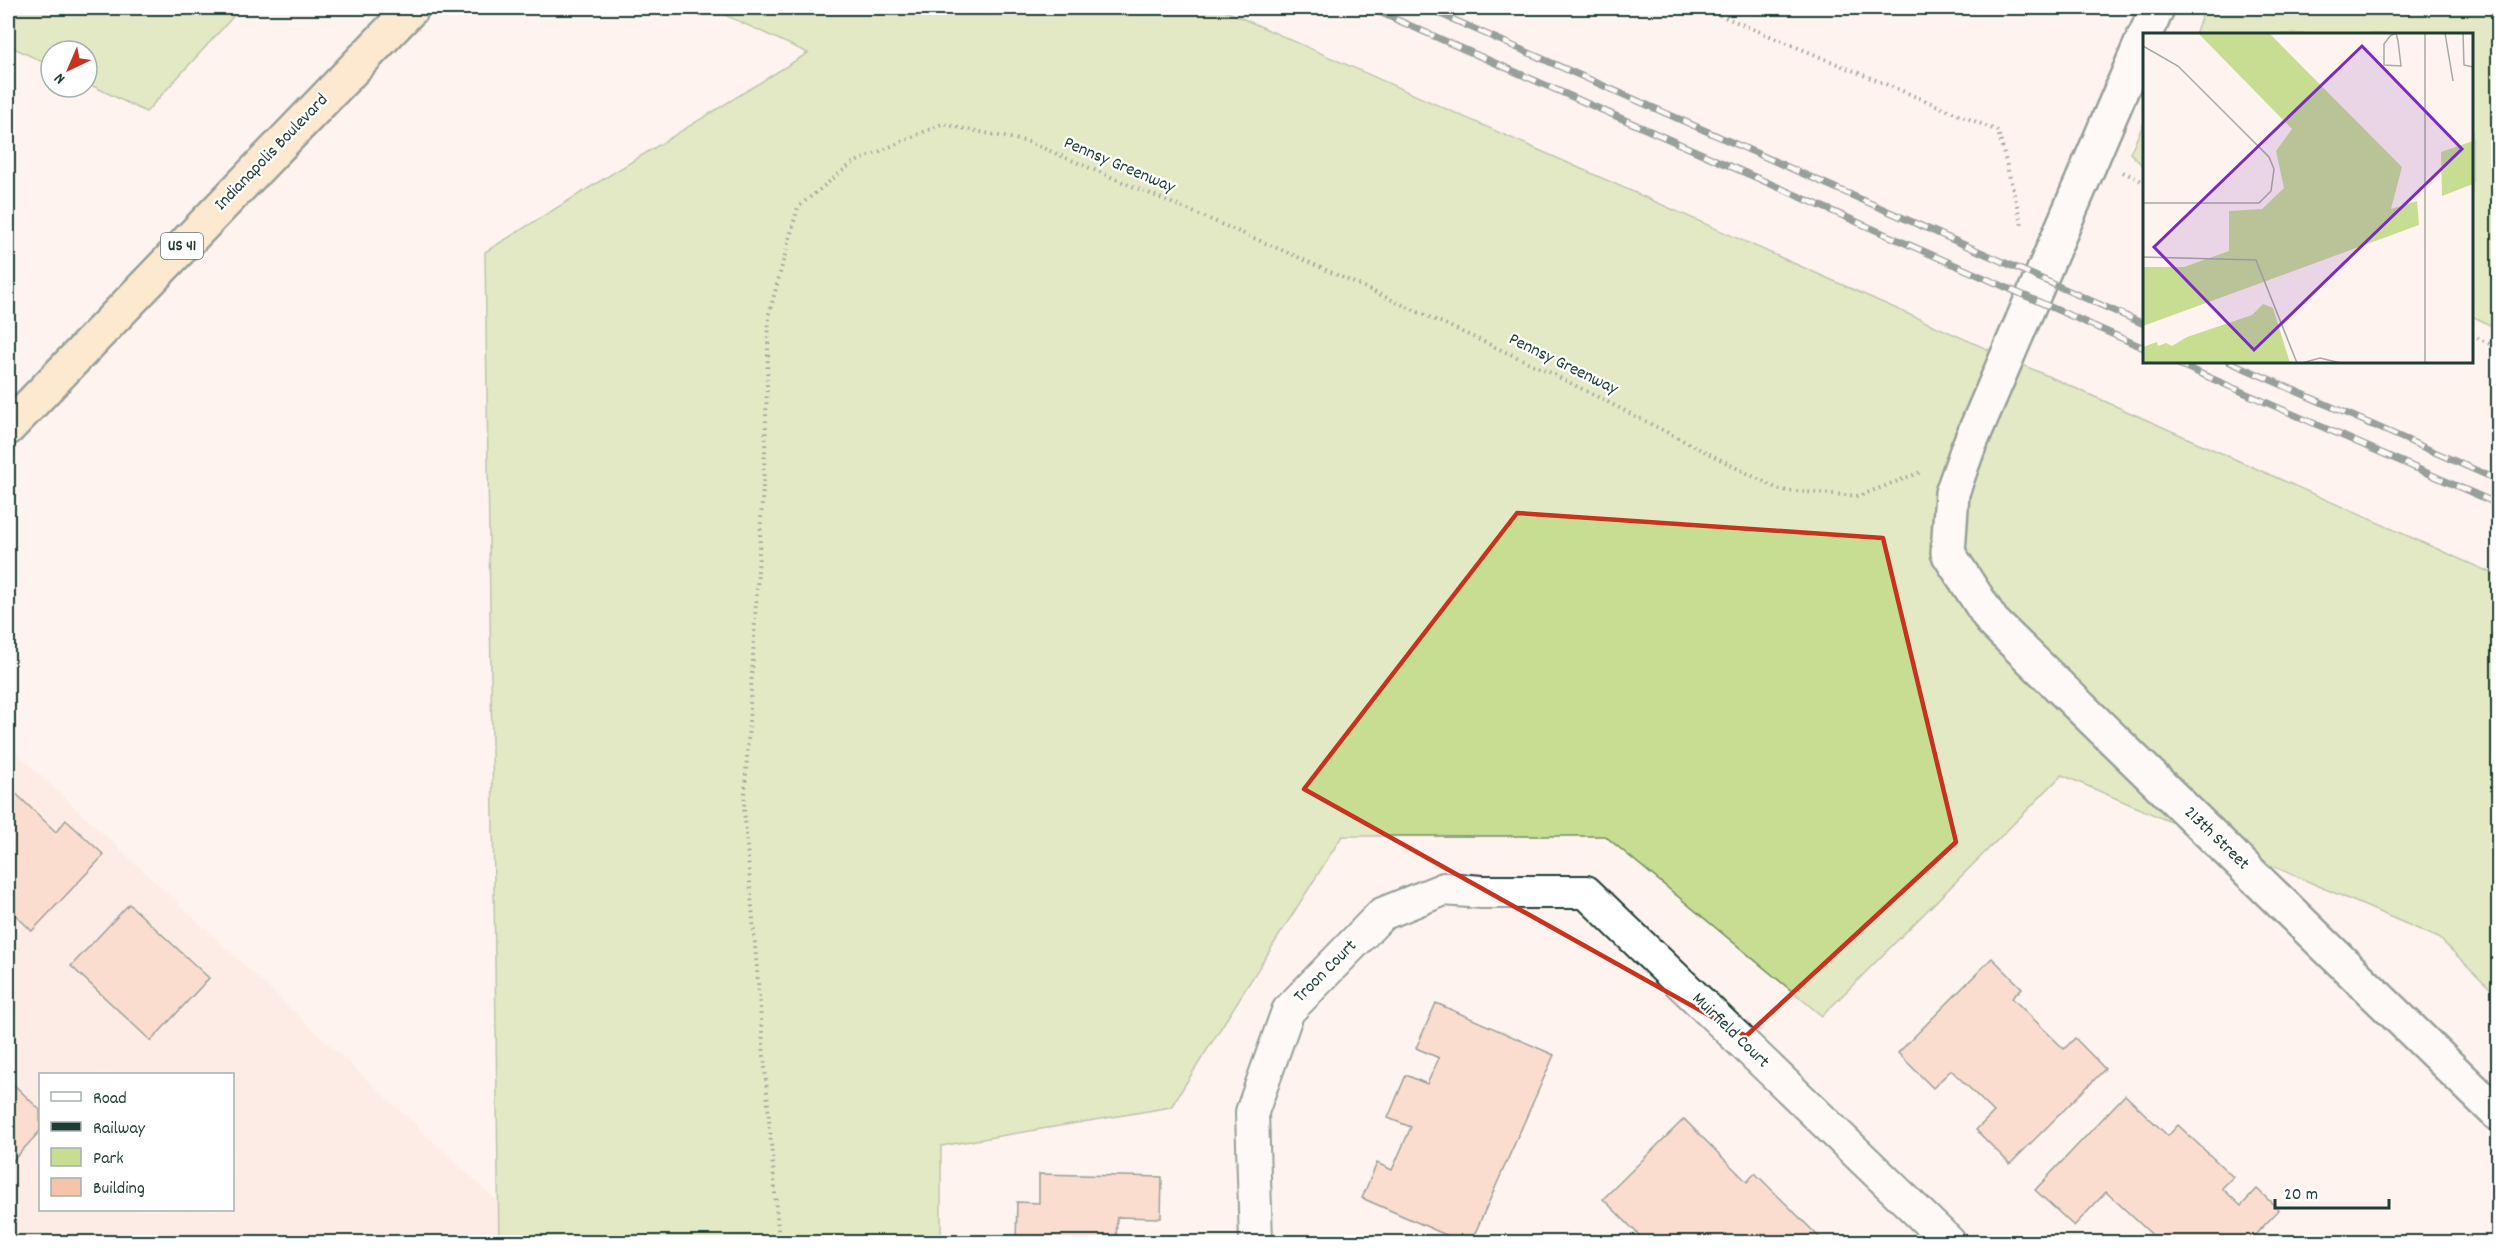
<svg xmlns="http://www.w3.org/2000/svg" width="2506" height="1250" viewBox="0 0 2506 1250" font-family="Dekko,sans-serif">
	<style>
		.built { fill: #fce5d9; fill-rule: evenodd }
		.green { fill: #c6dd92; stroke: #728d63; stroke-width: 1.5 }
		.building { fill: #f8c4a9; stroke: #1f3d34; stroke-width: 1.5 }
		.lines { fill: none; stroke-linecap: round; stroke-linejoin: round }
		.street-casing { stroke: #1f3d34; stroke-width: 36 }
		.secondary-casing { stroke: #1f3d34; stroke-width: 38 }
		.highway-casing { stroke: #1f3d34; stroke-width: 38 }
		.path { stroke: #1f3d34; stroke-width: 4; stroke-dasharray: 1.5 4.5; stroke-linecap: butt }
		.street { stroke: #fff; stroke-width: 32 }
		.secondary { stroke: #fff; stroke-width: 33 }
		.highway { stroke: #faddab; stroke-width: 33 }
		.rail-casing { stroke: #1f3d34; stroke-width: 7 }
		.rail { stroke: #fff; stroke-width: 4.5; stroke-dasharray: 14; stroke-linecap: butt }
		.marked { fill: none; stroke: #c8321e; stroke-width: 4.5; stroke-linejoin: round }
		.labels { text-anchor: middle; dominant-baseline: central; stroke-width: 4.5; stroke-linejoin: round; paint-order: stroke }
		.shield { fill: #fff; stroke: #627771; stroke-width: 1.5 }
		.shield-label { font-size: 16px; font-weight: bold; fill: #1f3d34 }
		.street-label { font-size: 18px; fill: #1f3d34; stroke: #fff }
		.inset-road { fill: none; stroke: #a5aaa4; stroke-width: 1.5 }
		.view { fill: #7b2cbf; fill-opacity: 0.15; stroke: #7b2cbf; stroke-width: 3 }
		.inset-edge { fill: none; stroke: #1f3d34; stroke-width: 3 }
	</style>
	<rect width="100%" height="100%" fill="#fef3ee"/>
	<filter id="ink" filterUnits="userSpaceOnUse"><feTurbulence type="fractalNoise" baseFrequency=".0167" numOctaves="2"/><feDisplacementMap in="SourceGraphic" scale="12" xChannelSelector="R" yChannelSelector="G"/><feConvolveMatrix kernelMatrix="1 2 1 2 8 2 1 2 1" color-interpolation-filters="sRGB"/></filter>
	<g filter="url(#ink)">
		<path class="built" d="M8 745 499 1203V1242H8ZM40 1074H232V1210H40Z"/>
		<path class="green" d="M8 8H241L146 112 87 83V51H51V66L8 45Z
			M710 8H1219L2498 576V996L2439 938 2062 775 1822 1016 1605 836H1342L1171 1107 941 1146V1242H499L485 252 808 53Z
			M2205 8H2498V329L2472 316V34H2195Z
			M2144 123V167L2130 153Z"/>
		<path class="building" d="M8 786 56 832 66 820 104 855 32 931 8 908Z
			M129 904 209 978 151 1041 71 966Z
			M1992 958 2022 988 2012 998 2064 1049 2075 1038 2105 1069 2010 1164 1976 1130 1994 1112 1951 1070 1933 1088 1898 1053Z
			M1436 1003 1554 1055 1471 1242H1462L1362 1198 1377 1163 1392 1170 1411 1127 1388 1118 1406 1075 1427 1084 1439 1058 1416 1048Z
			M8 1079 40 1110V1131L8 1166Z
			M2125 1095 2168 1136 2178 1125 2233 1177 2222 1188 2241 1206 2257 1189 2279 1210 2248 1242H2160L2106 1192 2074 1226 2035 1190Z
			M1684 1119 1747 1182 1755 1173 1824 1242H1646L1603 1199Z
			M1039 1174 1162 1177 1161 1218 1117 1217 1116 1242H1016L1017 1202 1039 1203Z"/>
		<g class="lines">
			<defs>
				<path id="street" d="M1256 1242 1252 1112 1288 1011 1382 914 1444 889 1482 892H1586L1949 1242"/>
				<path id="secondary" d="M2146 34 2157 8
					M2144 37 1968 448 1952 493 1948 553 1992 621 2498 1114"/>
				<path id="highway" d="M8 428 412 8"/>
			</defs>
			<use href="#street" class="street-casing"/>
			<use href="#secondary" class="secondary-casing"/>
			<use href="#highway" class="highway-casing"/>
			<path class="path" d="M1703 8 1998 131 2022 225
				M2123 172 2144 182
				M2472 335 2498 348
				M779 1242 744 808 765 452 769 314 798 207 851 164 942 124 1029 142 1291 254 1541 368 1780 490 1859 496 1921 472"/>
			<use href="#street" class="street"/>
			<use href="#secondary" class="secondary"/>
			<use href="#highway" class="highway"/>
			<defs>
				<path id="rail" d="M1370 8 2144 348
					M1427 8 2144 324
					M2174 362 2498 504
					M2230 362 2498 480"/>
			</defs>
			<use href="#rail" class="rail-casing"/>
			<use href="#rail" class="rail"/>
		</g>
	</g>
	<path d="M0 0H2506V1250H0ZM1517 513 1883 538 1956 842 1746 1036 1304 789Z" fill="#fef3ee" fill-opacity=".55" fill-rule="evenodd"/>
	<path class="marked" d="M1517 513 1883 538 1956 842 1746 1036 1304 789Z"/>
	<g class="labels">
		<rect class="shield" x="161" y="233" width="42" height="26" rx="4.5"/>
		<g class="shield-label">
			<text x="182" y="246">US 41</text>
		</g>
		<g class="street-label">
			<text transform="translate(272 153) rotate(-46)">Indianapolis Boulevard</text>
			<text transform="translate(1119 166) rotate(23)">Pennsy Greenway</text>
			<text transform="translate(1563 365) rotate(26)">Pennsy Greenway</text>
			<text transform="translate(2216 839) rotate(44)">213th Street</text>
			<text transform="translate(1326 972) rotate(-45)">Troon Court</text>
			<text transform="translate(1730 1031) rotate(44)">Muirfield Court</text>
		</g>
	</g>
	<g transform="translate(2143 33)">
		<rect width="330" height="330" fill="#fef3ee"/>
		<path d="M55 0H126L259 134 248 176 274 168 276 192 0 293V234H41L86 218V178L119 176 141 155 133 118 149 96ZM330 108V151L299 163 298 119ZM120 271 130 275 147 330H0V314L14 309 15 313 23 310 29 313 44 304 109 282Z" fill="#c6dd92"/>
		<path class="inset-road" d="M253 0 255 8 258 33 241 32V11L247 3 253 0H255M302 0 310 48M320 0 321 32 330 34M0 13 35 33 126 124 131 136 128 158 116 170H0M0 224 113 227 154 330M159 330 177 325 198 330M282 330V0"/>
		<path class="view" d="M219 13 319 116 111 317 11 214Z"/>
		<rect width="330" height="330" class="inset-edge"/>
	</g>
	<rect width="2506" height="1250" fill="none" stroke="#fff" stroke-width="30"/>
	<rect x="15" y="15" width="2476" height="1220" fill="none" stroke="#1f3d34" stroke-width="2" filter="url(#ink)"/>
	<rect x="39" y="1073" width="195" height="138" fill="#ffffff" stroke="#a5b1ae" stroke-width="1.5"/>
	<rect x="51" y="1092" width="30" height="9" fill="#ffffff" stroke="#a5b1ae" stroke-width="1.5"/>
	<text x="93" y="1103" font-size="18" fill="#1f3d34">Road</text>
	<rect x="51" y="1122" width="30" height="9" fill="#1f3d34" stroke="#a5b1ae" stroke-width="1.5"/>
	<text x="93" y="1133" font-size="18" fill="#1f3d34">Railway</text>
	<rect x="51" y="1148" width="30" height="18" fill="#c6dd92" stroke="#a5b1ae" stroke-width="1.5"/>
	<text x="93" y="1163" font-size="18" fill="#1f3d34">Park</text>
	<rect x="51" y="1178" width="30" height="18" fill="#f8c4a9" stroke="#a5b1ae" stroke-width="1.5"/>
	<text x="93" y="1193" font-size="18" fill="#1f3d34">Building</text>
	<g transform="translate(69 69) rotate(224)"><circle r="28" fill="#ffffff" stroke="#a5b1ae" stroke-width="1.5"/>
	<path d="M0-4.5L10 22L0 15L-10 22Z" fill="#c8321e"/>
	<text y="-9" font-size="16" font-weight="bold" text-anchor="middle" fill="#1f3d34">N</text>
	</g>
	<path d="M2275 1199v9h114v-9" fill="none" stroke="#1f3d34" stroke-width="3"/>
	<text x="2284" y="1199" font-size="18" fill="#1f3d34" stroke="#ffffff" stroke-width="4.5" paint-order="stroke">20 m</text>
</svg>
